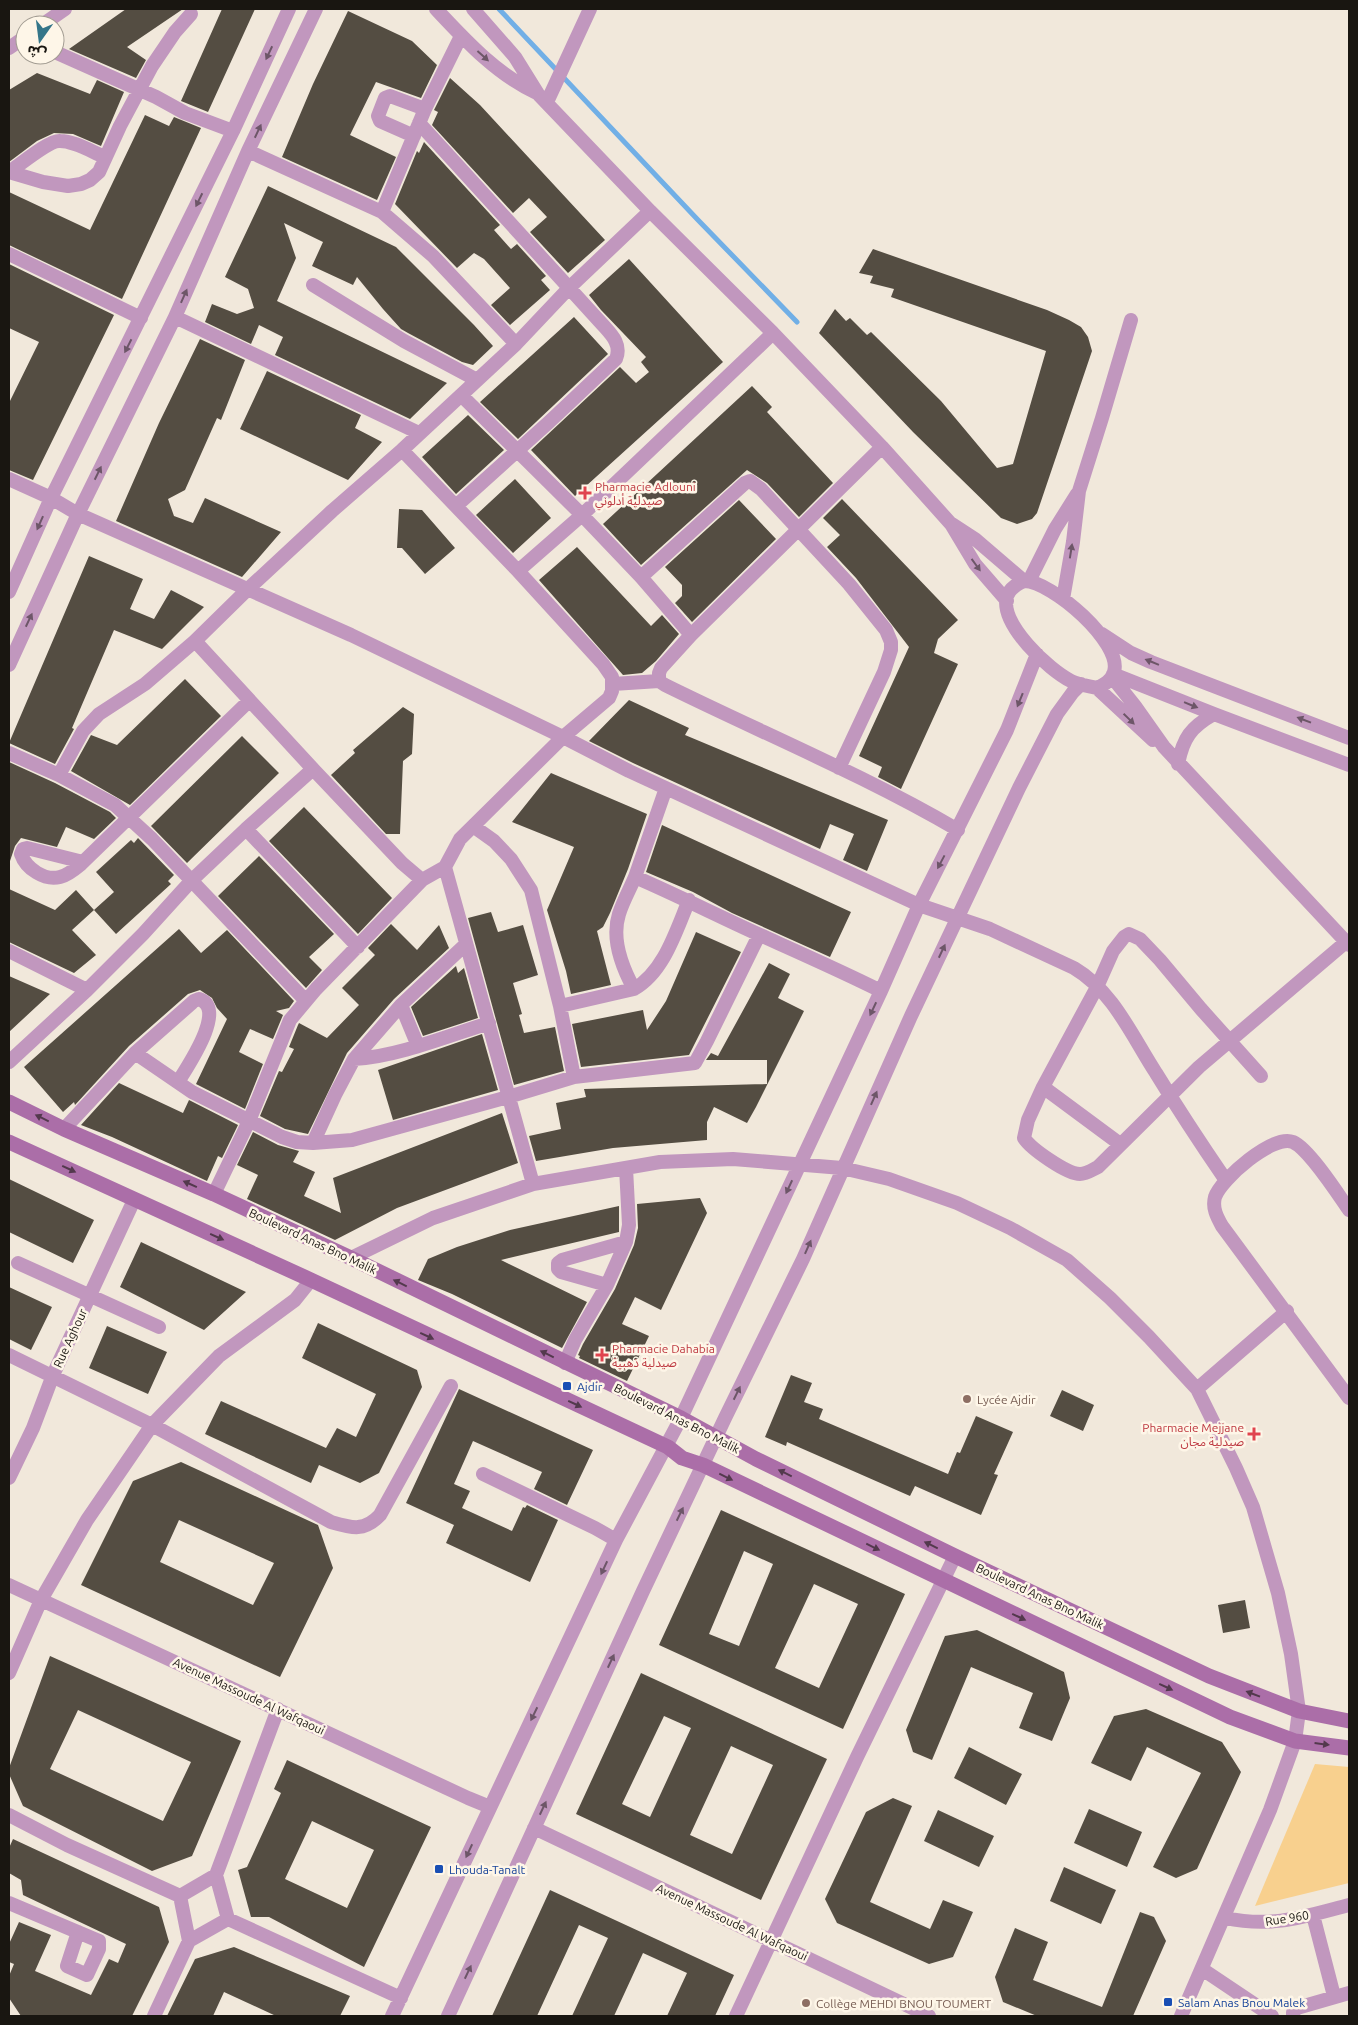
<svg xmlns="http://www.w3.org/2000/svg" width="1358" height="2025" viewBox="0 0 1358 2025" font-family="Ubuntu,'Noto Sans Arabic',sans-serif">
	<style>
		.green { fill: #f8d08e }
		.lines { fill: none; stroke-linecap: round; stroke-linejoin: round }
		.stream { stroke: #71afe6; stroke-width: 5 }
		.building { fill: #544d42; fill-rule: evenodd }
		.street { stroke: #c197be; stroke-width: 14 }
		.secondary { stroke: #ab6ea8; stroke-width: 15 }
		.oneway { fill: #6d5668 }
		.oneway2 { fill: #53394d }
		.health-dot { fill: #e0444e; stroke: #fef6e8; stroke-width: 2 }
		.transit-dot { fill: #1a4fb4; stroke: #fef6e8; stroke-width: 2 }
		.education-dot { fill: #8d6e63; stroke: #fef6e8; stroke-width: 2 }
		.labels { text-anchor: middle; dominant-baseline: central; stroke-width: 5; stroke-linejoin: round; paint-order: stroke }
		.health-label { font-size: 12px; fill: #be3a42; stroke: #fef6e8; text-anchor: start }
		.street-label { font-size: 12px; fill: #191611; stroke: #fef6e8 }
		.transit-label { font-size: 12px; fill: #164399; stroke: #fef6e8; text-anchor: start }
		.education-label { font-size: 12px; fill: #785e54; stroke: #fef6e8; text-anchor: start }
	</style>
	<rect width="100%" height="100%" fill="#f1e8db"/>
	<path class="green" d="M1315 1764 1349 1767V1883L1255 1906Z"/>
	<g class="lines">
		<path class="stream" d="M499 9 698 220 797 322"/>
	</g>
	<path class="building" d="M126 9H183L127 47 146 60 136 78 69 49Z
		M222 9H255L208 112 181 101Z
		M348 11 412 41 437 65 421 98 376 82 350 135 396 157 377 200 282 157 313 84Z
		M37 73 90 94 97 80 124 92 101 146 73 134 54 133 37 141 9 162V90Z
		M450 78 480 105 605 240 568 273 530 232 547 217 529 198 513 213 432 125 438 112 434 110Z
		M145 115 169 126 174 117 201 128 122 299 9 245V192L90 230Z
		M424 142 500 225 494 230 511 249 517 244 546 276 541 280 550 290 510 325 491 305 510 288 484 259 474 253 457 268 395 204 417 151 419 153Z
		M268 186 396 247 474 325 493 346 473 365 462 362 408 333 401 329 383 309 357 277 353 285 312 266 323 242 284 223 296 258 277 301 447 383 410 419 275 355 283 337 259 325 251 344 205 322 212 304 237 314 254 308 248 289 225 277Z
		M873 249 1047 310 1069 320 1081 327 1088 337 1092 351 1037 513 1032 519 1017 524 1001 518 913 432 819 333 835 309 846 321 850 318 867 335 871 332 941 401 997 468 1013 464 1046 351 891 297 894 289 870 283 873 276 859 273Z
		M629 259 723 362 575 496 531 450 620 367 636 383 649 372 641 362 646 357 601 310 589 295Z
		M9 264 114 315 33 480 9 470V403L39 342 9 328Z
		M574 317 608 354 518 439 480 402Z
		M200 339 245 360 221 420 217 418 185 490 168 499 174 516 193 523 205 498 281 532 242 577 116 521 159 423Z
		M267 371 361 415 355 428 382 442 348 480 240 429Z
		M752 386 772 407 767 412 833 483 799 517 767 483 747 470 641 565 603 524Z
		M468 415 504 450 456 494 422 457Z
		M515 479 551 518 513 553 476 515Z
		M842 499 958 620 938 639 934 653 958 664 901 789 878 777 882 767 859 756 909 647 856 578 827 547 840 535 823 518Z
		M739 500 776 539 692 622 675 603 682 596V585L665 567Z
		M399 509 422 510 455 548 425 574 402 548H397Z
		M577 547 651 626 662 615 679 634 656 661 642 673 623 675 539 580Z
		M89 556 143 579 130 609 154 619 171 590 204 607 162 649 114 630 72 728 74 729 55 764 9 743Z
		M185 679 221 716 130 805 71 771 91 735 117 745Z
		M629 700 689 728 685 735 888 820 867 871 843 860 854 834 830 824 820 849 633 763 589 741Z
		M403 707 414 714 412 754 403 761 400 834H386L331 775 355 753 353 750Z
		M242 736 279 773 187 863 151 826Z
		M9 762 55 783 110 812 116 818 94 839 66 827 57 847 21 838 15 846 9 864Z
		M551 773 647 814 628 869 610 913 603 927 597 931 611 985 571 994 566 971 547 910 574 847 512 822Z
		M304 807 392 898 358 934 269 841Z
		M662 825 851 912 830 957 732 913 693 892 646 872Z
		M138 838 174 875 168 881 171 884 116 934 94 910 114 892 96 872 131 840 134 843Z
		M259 856 334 934 309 957 322 970 306 988 218 896Z
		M9 889 55 910 76 890 94 910 72 930 96 955 74 973 9 942Z
		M491 912 498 932 523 925 538 975 513 983 522 1014 519 1015 524 1033 555 1027 564 1071 514 1085 468 918Z
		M391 924 417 950 439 925 449 948 394 999 347 1053 308 1134 285 1129 260 1116 279 1071 282 1072 294 1049 289 1047 298 1025 299 1023 327 1038 359 1005 342 988 375 955 368 948Z
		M179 929 201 953 227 930 294 1001 289 1008 276 1011 283 1015 273 1039 250 1029 239 1052 263 1064 245 1109 196 1084 227 1019 217 1008 212 998 200 990 188 994 129 1046 75 1105 74 1102 63 1112 24 1067Z
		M696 932 741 952 689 1055 581 1067 572 1024 643 1010 647 1030 666 1001Z
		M769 963 790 974 778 998 804 1011 756 1107 747 1123 714 1107 707 1122V1140L613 1148 536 1161 529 1136 561 1129 556 1103 586 1097 584 1089 767 1084V1060H706L711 1053 718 1056Z
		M456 966 458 973 464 968 478 1018 423 1036 411 1007Z
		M9 976 50 994 9 1032Z
		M482 1034 498 1090 393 1120 378 1070Z
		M119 1083 183 1113 189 1100 238 1125 222 1158 218 1156 207 1181 112 1137 81 1125Z
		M502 1113 518 1163 397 1208 335 1240 247 1199 258 1175 237 1165 253 1132 278 1145 299 1151 293 1162 315 1172 304 1196 341 1213 333 1178Z
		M9 1179 94 1220 73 1263 9 1232Z
		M700 1198 707 1213 661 1310 635 1297 622 1324 649 1336 627 1381 579 1358 580 1356 578 1355 583 1344 615 1289 634 1245 638 1228 637 1204Z
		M619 1206V1232L501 1260 587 1302 562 1348 452 1294 418 1280 428 1259 457 1247 510 1230Z
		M141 1242 246 1292 204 1330 120 1287Z
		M9 1287 52 1307 31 1350 9 1339Z
		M318 1323 417 1370 422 1387 379 1473 360 1483 319 1465 311 1483 205 1434 221 1401 326 1448 337 1428 356 1437 376 1394 302 1358Z
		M107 1326 167 1352 148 1394 89 1368Z
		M791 1375 812 1383 804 1402 823 1409 819 1419 948 1474 957 1452 960 1453 976 1416 1013 1432 994 1474 998 1475 981 1515 915 1486 910 1496 787 1442 786 1446 765 1437Z
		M459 1389 593 1450 567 1505 534 1489 542 1472 473 1441 454 1484 470 1491 462 1508 512 1531 523 1507 525 1508 527 1505 558 1520 530 1582 446 1543 454 1525 406 1503Z
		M1062 1390 1094 1405 1083 1431 1050 1416Z
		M181 1462 318 1525 333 1568 280 1677 81 1585 133 1481ZM179 1520 274 1563 253 1605 160 1562Z
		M721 1510 905 1594 843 1729 659 1645ZM744 1551 773 1564 739 1646 709 1634ZM814 1584 858 1604 819 1688 775 1668Z
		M1245 1600 1250 1628 1223 1633 1218 1605Z
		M977 1630 1064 1672 1070 1698 1052 1741 1019 1728 1033 1693 971 1667 932 1760 913 1752 906 1730 945 1636Z
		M50 1656 241 1741 192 1856 152 1871 23 1806 9 1774V1768ZM78 1710 191 1762 163 1821 50 1769Z
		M641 1673 827 1759 761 1900 576 1814ZM664 1716 691 1728 650 1817 622 1804ZM731 1746 773 1765 732 1854 690 1835Z
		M1146 1709 1222 1742 1241 1772 1197 1869 1176 1878 1153 1867 1201 1773 1147 1747 1131 1781 1091 1763 1114 1716Z
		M969 1747 1022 1774 1006 1805 954 1778Z
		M287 1760 431 1827 364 1967 269 1917H251L238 1870 247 1867 281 1793 274 1789ZM312 1821 374 1850 347 1908 285 1879Z
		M893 1798 912 1806 870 1902 930 1929 943 1900 973 1912 953 1957 929 1964 837 1923 825 1899 866 1812Z
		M1089 1809 1142 1832 1127 1867 1074 1843Z
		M938 1810 994 1836 979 1867 924 1841Z
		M13 1839 159 1907 169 1942 132 2016H21L9 1998V1976L14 1964 9 1962V1944L19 1922 51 1935 35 1971 91 1995 109 1959 118 1963 126 1944 23 1895 21 1880 9 1873V1848Z
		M1064 1867 1116 1890 1101 1924 1050 1901Z
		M550 1890 734 1975 715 2016H667L687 1973 643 1953 614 2016H572L608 1938 579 1925 537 2016H492Z
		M1140 1912 1154 1917 1166 1941 1133 2016H1037L1003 2002 995 1977 1015 1928 1048 1942 1033 1980 1102 2007Z
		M234 1947 350 1996 340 2016H276L224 1992 213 2016H167L195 1959Z"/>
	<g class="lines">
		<path class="street" d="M436 9C466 41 497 75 537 93
			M473 9 515 57 538 94 650 211 773 333 882 447 951 524 975 564 1007 601
			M42 25 65 9
			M9 48 25 37
			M55 52 156 97 185 113 233 131
			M547 102 590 9
			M419 123 602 324C611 334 622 344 616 359L548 423 456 506
			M414 136 380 121 378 116 385 98 390 96 425 109
			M248 151 382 212 433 256 516 344
			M9 172 43 182 68 186 81 184 90 180 99 172 120 126 152 66 175 32 191 14
			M9 172C20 165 49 140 60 141 75 141 92 152 105 157
			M382 212 425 109 461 36
			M9 254 141 318
			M313 285 404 341 477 380
			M175 317 419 433
			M461 395 582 515 641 577 691 635
			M882 447 691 635 661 668 659 673V681L665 685C762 733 864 775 958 830
			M9 479 51 498 78 514 351 635 563 737 629 771 919 905 990 929 1074 968C1113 991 1132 1036 1156 1073 1178 1109 1201 1144 1225 1179
			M952 524 975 539 1024 581
			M518 571 582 515 773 333
			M641 577 745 483 750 481 761 489 849 584 886 630 891 642V650L884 672 839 768
			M1024 581C1052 581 1123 643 1114 672 1111 681 1105 684 1097 688 1088 686 1079 685 1071 681 1049 670 999 624 1007 596 1010 588 1017 584 1024 581Z
			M1029 581 1055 529 1077 494
			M9 592 51 498 233 131 289 9
			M1063 599 1073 542 1079 491 1102 418 1131 320
			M1102 634 1131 653 1151 662 1349 738
			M9 665 78 514 175 317 248 151 316 9
			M1113 674 1214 714 1349 765
			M1112 677 1135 706 1164 747 1349 945
			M613 684 659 681
			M1097 688 1153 740
			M9 753 59 775 115 805 152 839 306 1001
			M1178 764C1183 738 1191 727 1214 714
			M313 769 402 863 422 880 445 867 460 839 563 737 609 698 612 691V677L603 664 518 571 402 450
			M59 775 83 731 99 714 145 684 195 641
			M473 826 494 841 511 859 531 890 560 1006 574 1077
			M246 829 358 947
			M83 862 27 848 23 849 21 854C26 869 45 881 60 877 68 875 75 869 81 864L249 701
			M445 867 533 1184
			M635 877 666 788
			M689 900C676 931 664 972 634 989 622 967 611 939 619 914 623 901 630 889 635 877 677 895 718 916 760 935 800 953 841 971 881 991
			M9 951 87 990
			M401 1005 418 1046
			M560 1006 634 989
			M135 1053 192 1092 282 1137 297 1142 313 1143 352 1140 508 1097 574 1077 695 1063 707 1041 759 935
			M354 1059C396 1057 448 1036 489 1023
			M9 1062 87 990 143 934 192 880 246 829 313 769 195 641 248 589 332 511 402 450 516 344 569 288 650 211
			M1261 1076 1201 1009 1160 960 1140 939 1129 934 1124 937 1113 951 1097 987 1043 1087 1028 1120 1024 1138C1031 1149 1067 1174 1080 1174 1086 1174 1092 1170 1098 1167L1199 1067 1346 942
			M1043 1087 1120 1144
			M64 1129 135 1053 194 1001 199 999C228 1008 187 1067 178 1082
			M313 1143 335 1095 354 1059 401 1005 466 944
			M214 1194 249 1121 290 1020 316 989 422 880
			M1349 1210C1338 1194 1309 1149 1293 1142 1273 1134 1221 1179 1215 1197 1212 1208 1217 1217 1222 1226L1349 1398
			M351 1258 433 1218 533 1184 660 1162 733 1159 842 1168 889 1179 957 1203 1010 1228 1067 1260 1110 1298 1149 1337 1197 1389 1236 1468 1253 1507 1278 1593 1291 1654 1299 1711 1295 1741 1270 1810 1181 2016
			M18 1263 159 1327
			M607 1285 561 1272 558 1269V1263L562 1260 626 1242
			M9 1355 152 1425 331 1522C352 1528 364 1532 380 1515L451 1386
			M565 1363 575 1340 607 1285 626 1242 629 1225 626 1168
			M1197 1389 1287 1311
			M483 1474 595 1528 616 1540
			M9 1478 33 1428 53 1375 134 1200
			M9 1585 468 1798 490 1807
			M9 1673 41 1600 87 1520 152 1425 219 1356 295 1300 311 1280
			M9 1815 67 1845 180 1896
			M534 1828 929 2016
			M216 1875 278 1709
			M180 1896 189 1941 228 1919
			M180 1896 216 1875 228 1919
			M9 1903 99 1941V1949L87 1975 67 1966 78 1932
			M1313 1915 1334 1996
			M1225 1918C1273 1928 1303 1917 1349 1905
			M228 1919 401 1998
			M1202 1969 1272 2016
			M154 2016 189 1941
			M392 2016 616 1540 681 1418 881 991 919 905 1007 730 1037 654
			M448 2016 643 1591 725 1418 803 1259 911 1016 1019 788 1057 714 1073 692 1081 684
			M736 2016 857 1757 955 1556
			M1293 2016V2012L1297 2008 1349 1993"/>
		<path class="secondary" d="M9 1102 64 1129 214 1194 351 1258 681 1418 756 1459 955 1556 1209 1676 1299 1711 1349 1721
			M9 1142 311 1280 668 1447 682 1458 703 1465 1230 1717 1295 1741 1349 1748"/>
	</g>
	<defs><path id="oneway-solid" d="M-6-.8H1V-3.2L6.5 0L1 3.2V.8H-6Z" transform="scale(1.25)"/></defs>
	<g class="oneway">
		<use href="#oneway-solid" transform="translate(269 53) rotate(115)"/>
		<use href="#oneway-solid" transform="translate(483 56) rotate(42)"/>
		<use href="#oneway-solid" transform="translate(258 131) rotate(-65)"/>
		<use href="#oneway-solid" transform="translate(199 200) rotate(116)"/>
		<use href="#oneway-solid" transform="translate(184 296) rotate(-66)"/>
		<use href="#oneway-solid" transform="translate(128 346) rotate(117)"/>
		<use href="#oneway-solid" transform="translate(98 473) rotate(-64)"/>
		<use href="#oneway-solid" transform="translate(40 523) rotate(114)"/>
		<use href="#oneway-solid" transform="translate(1071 551) rotate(-81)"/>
		<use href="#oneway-solid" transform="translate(976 565) rotate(54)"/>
		<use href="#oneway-solid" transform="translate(29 620) rotate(-65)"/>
		<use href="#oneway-solid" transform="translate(1152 662) rotate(-158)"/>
		<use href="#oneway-solid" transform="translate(1020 700) rotate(112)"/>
		<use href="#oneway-solid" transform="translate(1191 705) rotate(22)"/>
		<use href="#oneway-solid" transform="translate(1129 719) rotate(44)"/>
		<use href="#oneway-solid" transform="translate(1304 720) rotate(-159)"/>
		<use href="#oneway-solid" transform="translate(941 862) rotate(118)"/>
		<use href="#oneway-solid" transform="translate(942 951) rotate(-65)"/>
		<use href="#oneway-solid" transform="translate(873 1009) rotate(115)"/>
		<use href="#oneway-solid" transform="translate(874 1098) rotate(-66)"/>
		<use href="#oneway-solid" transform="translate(789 1187) rotate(115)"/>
		<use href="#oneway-solid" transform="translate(808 1247) rotate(-66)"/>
		<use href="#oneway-solid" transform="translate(737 1393) rotate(-64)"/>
		<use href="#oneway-solid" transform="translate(680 1514) rotate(-64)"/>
		<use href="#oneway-solid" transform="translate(604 1568) rotate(115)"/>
		<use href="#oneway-solid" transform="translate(611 1661) rotate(-65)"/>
		<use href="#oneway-solid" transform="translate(534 1714) rotate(116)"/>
		<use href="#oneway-solid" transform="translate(543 1808) rotate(-65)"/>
		<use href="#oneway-solid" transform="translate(469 1851) rotate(115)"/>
		<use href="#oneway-solid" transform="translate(468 1972) rotate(-65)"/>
	</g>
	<g class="oneway2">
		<use href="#oneway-solid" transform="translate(42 1118) rotate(-154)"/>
		<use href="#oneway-solid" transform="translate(69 1169) rotate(25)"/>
		<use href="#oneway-solid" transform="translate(190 1184) rotate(-156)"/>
		<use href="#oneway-solid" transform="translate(217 1237) rotate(24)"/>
		<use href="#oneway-solid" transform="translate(400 1283) rotate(-154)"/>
		<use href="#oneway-solid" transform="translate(427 1336) rotate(25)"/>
		<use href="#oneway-solid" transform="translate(547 1354) rotate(-154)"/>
		<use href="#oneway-solid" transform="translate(575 1404) rotate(25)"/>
		<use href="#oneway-solid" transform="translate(785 1473) rotate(-154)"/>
		<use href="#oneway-solid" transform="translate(726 1477) rotate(26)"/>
		<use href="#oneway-solid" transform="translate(931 1545) rotate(-154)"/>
		<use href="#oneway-solid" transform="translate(873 1547) rotate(26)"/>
		<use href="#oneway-solid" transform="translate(1019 1617) rotate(25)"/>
		<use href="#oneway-solid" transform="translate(1166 1687) rotate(25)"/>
		<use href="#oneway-solid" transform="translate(1253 1694) rotate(-159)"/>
		<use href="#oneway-solid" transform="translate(1322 1744) rotate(7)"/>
	</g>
	<g class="health-dot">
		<path d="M582.5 485.5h5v5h5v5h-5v5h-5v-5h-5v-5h5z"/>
		<path d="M599.5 1347.5h5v5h5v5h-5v5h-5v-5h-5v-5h5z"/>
		<path d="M1251.5 1426.5h5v5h5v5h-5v5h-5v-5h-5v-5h5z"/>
	</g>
	<g class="transit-dot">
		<rect x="562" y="1381" width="10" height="10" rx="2.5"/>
		<rect x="434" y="1864" width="10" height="10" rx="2.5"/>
		<rect x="1163" y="1997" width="10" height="10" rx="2.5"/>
	</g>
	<g class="education-dot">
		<circle cx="967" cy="1399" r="5"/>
		<circle cx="806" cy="2003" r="5"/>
	</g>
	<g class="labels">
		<g class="health-label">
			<text x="595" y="486">Pharmacie Adlouni<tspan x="595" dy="14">صيدلية أدلوني</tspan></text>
			<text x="612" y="1348">Pharmacie Dahabia<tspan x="612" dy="14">صيدلية ذهبية</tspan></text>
			<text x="1244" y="1427" text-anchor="end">Pharmacie Mejjane<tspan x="1244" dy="14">صيدلية مجان</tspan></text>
		</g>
		<g class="street-label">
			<text transform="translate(313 1241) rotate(25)">Boulevard Anas Bno Malik</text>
			<text transform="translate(70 1338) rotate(-65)">Rue Aghour</text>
			<text transform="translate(677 1418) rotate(27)">Boulevard Anas Bno Malik</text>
			<text transform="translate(1040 1596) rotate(25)">Boulevard Anas Bno Malik</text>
			<text transform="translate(249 1696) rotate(25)">Avenue Massoude Al Wafqaoui</text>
			<text transform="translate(1287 1918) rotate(-9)">Rue 960</text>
			<text transform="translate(732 1922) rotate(25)">Avenue Massoude Al Wafqaoui</text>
		</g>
		<g class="transit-label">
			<text x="577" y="1386">Ajdir</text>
			<text x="449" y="1869">Lhouda-Tanalt</text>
			<text x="1178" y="2002">Salam Anas Bnou Malek</text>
		</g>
		<g class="education-label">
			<text x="977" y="1399">Lycée Ajdir</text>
			<text x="816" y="2003">Collège MEHDI BNOU TOUMERT</text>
		</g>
	</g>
	<rect width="1358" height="2025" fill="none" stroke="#191611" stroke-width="20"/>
	<g transform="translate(40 40) rotate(194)"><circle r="24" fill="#fef6e8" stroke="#a29c92"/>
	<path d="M0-4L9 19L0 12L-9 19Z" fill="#357689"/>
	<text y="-8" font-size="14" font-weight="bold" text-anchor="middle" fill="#191611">ش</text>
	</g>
</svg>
